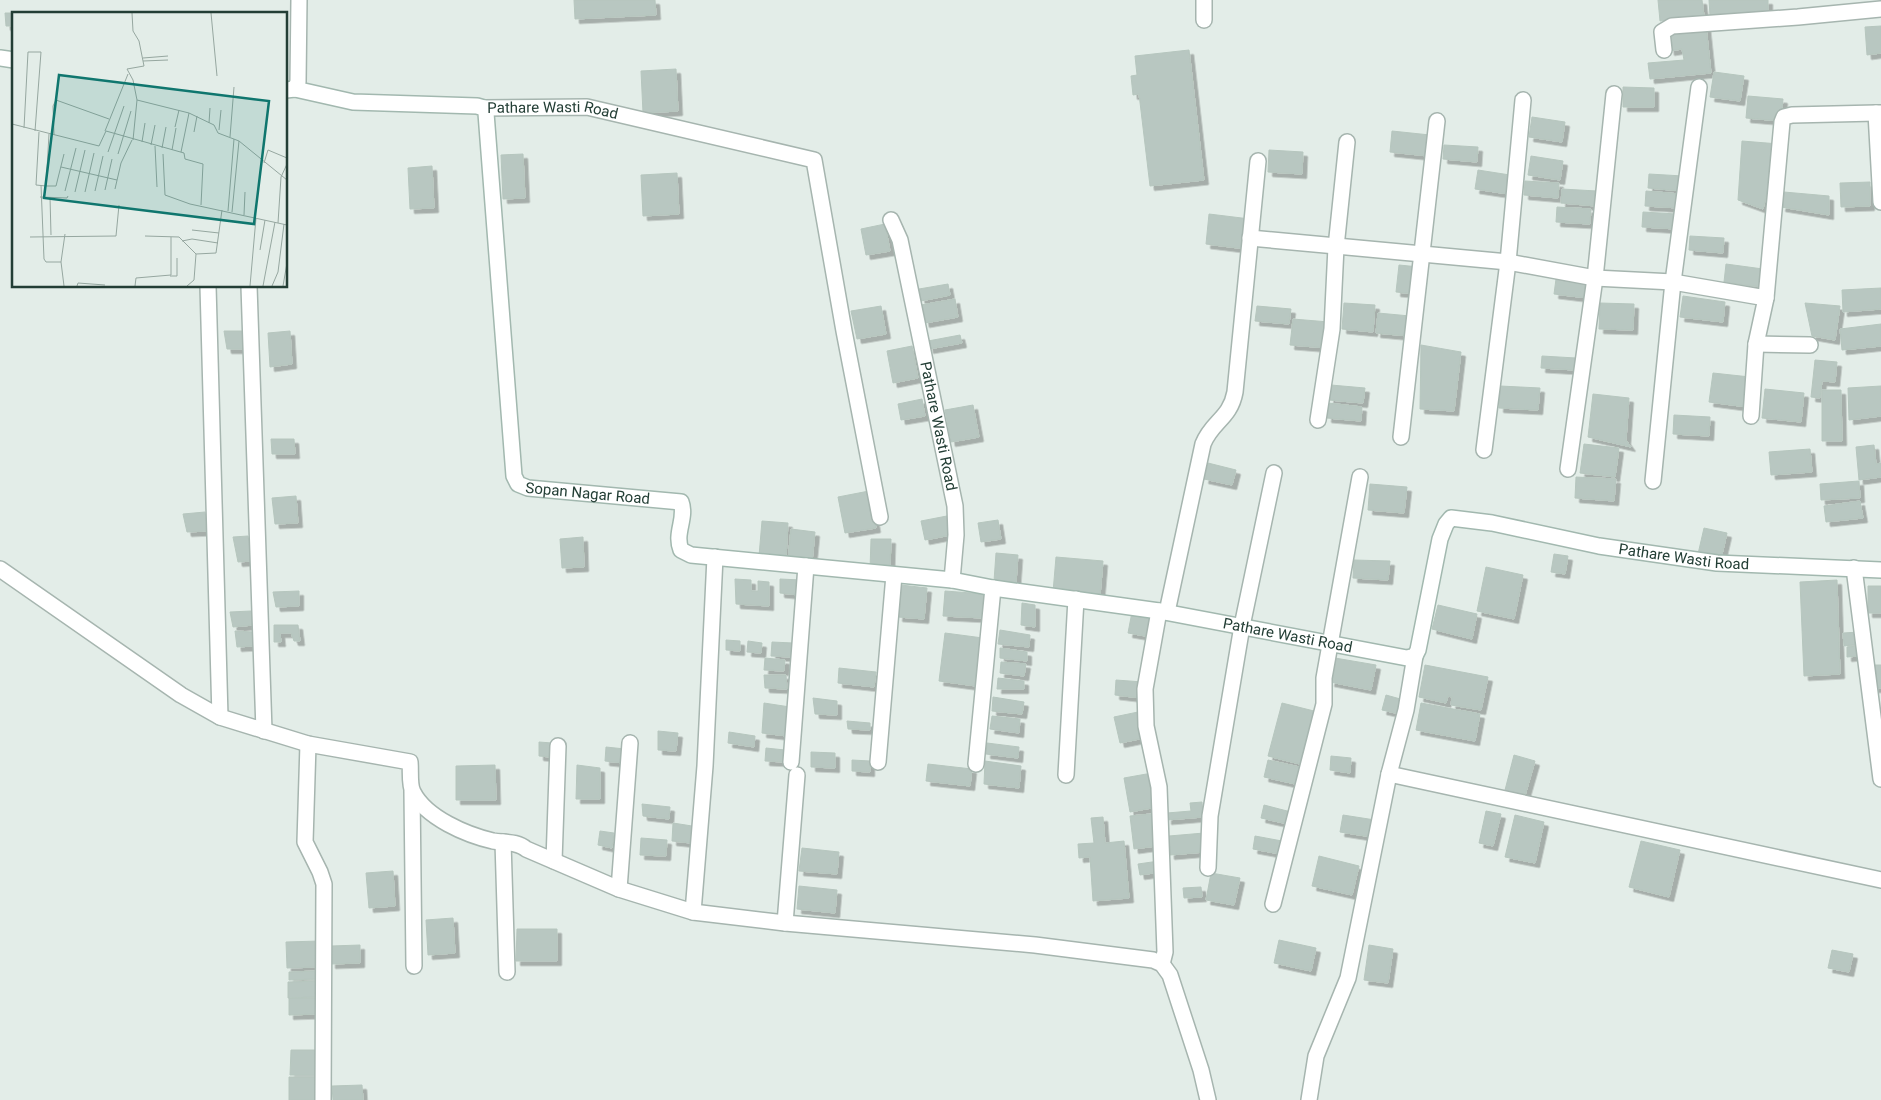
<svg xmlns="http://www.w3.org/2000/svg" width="1881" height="1100" viewBox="0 0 1881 1100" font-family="Roboto,sans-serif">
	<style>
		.building { fill: #b8c7c1; stroke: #b6c6be; filter: url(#shadow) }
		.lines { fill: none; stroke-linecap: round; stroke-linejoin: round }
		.street-casing { stroke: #a6b5af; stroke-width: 18 }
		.secondary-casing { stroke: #a2b8af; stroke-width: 18 }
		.street { stroke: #fff; stroke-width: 15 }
		.secondary { stroke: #fff; stroke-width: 15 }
		.labels { text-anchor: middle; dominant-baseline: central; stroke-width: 4; stroke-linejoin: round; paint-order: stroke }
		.street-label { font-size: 15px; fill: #233e35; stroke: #f4f9f6 }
		.inset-road { fill: none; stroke: #96a7a0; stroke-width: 1 }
		.view { fill: #0f766e; fill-opacity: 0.15; stroke: #0f766e; stroke-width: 2.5 }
		.inset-edge { fill: none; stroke: #233e35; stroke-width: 2.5 }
	</style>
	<defs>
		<filter id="shadow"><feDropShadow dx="4.5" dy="4.5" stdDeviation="0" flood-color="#0004"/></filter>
	</defs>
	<rect width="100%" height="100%" fill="#e3ede8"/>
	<path class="building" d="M574 0H655L656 15 575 19Z
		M1658 0H1702L1704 16 1660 21Z
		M1709 0H1768V13L1710 16Z
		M5 13H13L14 26H6Z
		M1706 26 1711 73 1650 79 1648 63 1684 60 1682 49 1670 51 1668 30Z
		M1881 26V53L1867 55 1865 27Z
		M1189 50 1204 180 1150 186 1139 94 1133 95 1131 76 1137 75 1135 56Z
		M676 69 678 111 643 113 641 71Z
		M1714 72 1744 76 1740 101 1710 97Z
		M1623 87 1654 88V107H1623Z
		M1748 96 1783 99 1781 121 1746 118Z
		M1532 117 1565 122 1562 142 1529 137Z
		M1392 131 1430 135 1428 156 1390 152Z
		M1742 141 1779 144 1763 209 1738 200Z
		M1444 145 1478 147 1477 162 1443 159Z
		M1269 150 1303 152 1302 174 1268 172Z
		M523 154 525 198 503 199 501 155Z
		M1531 156 1563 161 1560 180 1528 175Z
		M432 166 434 208 410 209 408 168Z
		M1478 170 1510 175 1508 194 1475 189Z
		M677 173 679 214 643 216 641 175Z
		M1649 174 1683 176 1682 191 1648 188Z
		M1525 181 1559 183 1558 198 1524 195Z
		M1870 182V206L1841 207 1840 183Z
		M1562 189 1597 191 1596 206 1561 203Z
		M1646 191 1680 194 1679 208 1645 206Z
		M1784 192 1829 196V215L1781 207Z
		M1557 207 1591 209 1590 224 1556 222Z
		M1643 212 1677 214 1676 229 1642 227Z
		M1209 214 1250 219 1246 249 1206 244Z
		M885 224 890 251 866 255 861 229Z
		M1690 236 1724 238 1723 253 1689 250Z
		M1726 264 1763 269 1761 287 1724 282Z
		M1399 265 1419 267 1416 294 1396 292Z
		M1556 279 1589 283 1587 298 1554 294Z
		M948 284 950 295 921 301 919 289Z
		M1881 288V309L1843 312 1842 290Z
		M1683 296 1725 302 1723 322 1680 317Z
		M955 299 958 317 925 323 921 305Z
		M1344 303 1375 305 1373 332 1342 329Z
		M1600 303 1634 304 1633 330 1599 329Z
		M1805 303 1840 306 1835 340 1812 336Z
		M881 306 886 334 857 339 851 311Z
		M1257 306 1291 309 1289 324 1255 321Z
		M1378 313 1410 316 1408 336 1376 333Z
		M1293 319 1329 322 1327 348 1290 345Z
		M1881 324V346L1842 350 1840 329Z
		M224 331H242L245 349H227Z
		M290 331 292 364 270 367 268 333Z
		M960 335 962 343 929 349 928 341Z
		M1421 345 1461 352 1454 411 1420 409Z
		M912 346 918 378 893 383 887 351Z
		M1542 356 1576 358 1575 370 1541 368Z
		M1815 360 1837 362 1835 382 1822 381 1820 398 1811 397Z
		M1713 373 1750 377 1747 407 1709 402Z
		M1331 385 1365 388 1363 403 1329 400Z
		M1500 386 1540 388 1538 410 1499 408Z
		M1881 386V416L1849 420 1848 388Z
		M1765 389 1804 393 1801 422 1762 418Z
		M1822 390H1841L1842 441H1822Z
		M1593 394 1629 398 1626 440 1631 447 1588 437Z
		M922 399 925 416 901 420 898 404Z
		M1328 403 1362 407 1361 421 1327 418Z
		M973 405 979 437 951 442 945 410Z
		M1674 415 1710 417 1709 436 1673 434Z
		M271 439H294L295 454H272Z
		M1584 444 1619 448 1615 477 1580 473Z
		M1874 445 1876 464 1881 463V477L1859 480 1856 447Z
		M1810 449 1812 472 1771 475 1769 452Z
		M1208 463 1236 470 1232 485 1204 479Z
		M1576 477 1616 479 1614 501 1575 498Z
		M1859 481 1860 498 1821 500 1820 484Z
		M1370 484 1407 487 1404 513 1368 510Z
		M869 491 876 528 845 533 838 497Z
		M296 496 298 523 275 524 272 498Z
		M1860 501 1863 518 1826 522 1824 506Z
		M205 512 208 531 187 532 183 514Z
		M952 515 956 534 925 540 921 521Z
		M998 520 1001 539 981 542 978 523Z
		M762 521 788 523 786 558 759 556Z
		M1704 528 1727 533 1721 559 1698 554Z
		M791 529 815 532 812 562 788 560Z
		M248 536 252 561 238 562 233 537Z
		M583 537 584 567 562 568 560 539Z
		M871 539H891L890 569H870Z
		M996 553 1018 555 1016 583 994 581Z
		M1554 554 1568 556 1565 574 1551 572Z
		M1056 557 1103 561 1100 596 1053 592Z
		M1354 560 1390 561 1388 580 1353 578Z
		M1486 567 1523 575 1514 619 1477 611Z
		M735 579 751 580V591H758V581L769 582V606L736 604Z
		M780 579 801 580 799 595 780 593Z
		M1837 580 1840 674 1804 676 1800 582Z
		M901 585 927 588 924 619 898 617Z
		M1868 586H1881V613H1868Z
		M299 591V606L276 607 273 592Z
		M945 591 984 594 983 618 943 616Z
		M1022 603 1035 605V627L1021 625Z
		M1438 605 1477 614 1472 639 1432 629Z
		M251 611 253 625 233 627 230 612Z
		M1132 612 1156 616 1151 637 1128 633Z
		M274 625H298L300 641H294L291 633H280L281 642H274Z
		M1000 630 1030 635 1029 647 998 644Z
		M235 631 254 632V646L237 647Z
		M1859 632 1860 644 1844 646 1843 633Z
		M945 633 983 638 976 686 939 681Z
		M726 640 740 641V651L726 650Z
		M748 641 762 643 761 653 747 652Z
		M772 642 793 643 791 657 771 656Z
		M1860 646V656L1847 657V647Z
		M1000 648 1027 652V661L1000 658Z
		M765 658 785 660 784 671 764 670Z
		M1335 658 1376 665 1371 690 1330 682Z
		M1001 662 1026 664 1024 676 1000 673Z
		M1425 665 1488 677 1481 710 1451 705 1452 697 1448 696 1446 703 1419 697Z
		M1875 665H1881V688H1874Z
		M839 668 876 672 874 687 838 683Z
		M764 675H786L787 689 765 688Z
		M998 678 1024 681V689H997Z
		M1116 680 1143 682 1141 698 1115 695Z
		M1386 695 1404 700 1400 714 1382 710Z
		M993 697 1024 702 1022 714 992 711Z
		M813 698 837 701V715L815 714Z
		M764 703 790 707 787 736 762 733Z
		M1282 703 1318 712 1304 765 1268 756Z
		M1421 703 1480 714 1475 741 1416 730Z
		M1138 712 1144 738 1120 743 1114 717Z
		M992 716 1020 719 1019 733 990 729Z
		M847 721 870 723V730L848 729Z
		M658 731 678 733 676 751 658 750Z
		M729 732 755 736 754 747 728 743Z
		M539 742 552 743 551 757 539 756Z
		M987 743 1019 747 1018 758 986 754Z
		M606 747 625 749 623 763 605 761Z
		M766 748 785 750V762L765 761Z
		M811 752 835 753V768L811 767Z
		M1514 755 1535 761 1524 799 1504 794Z
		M1331 756 1351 758 1350 773 1330 770Z
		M852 760 870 761V772L852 771Z
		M1268 760 1304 768 1300 785 1264 777Z
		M985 761 1021 766 1019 788 984 784Z
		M928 764 972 769 970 786 926 781Z
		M495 765 496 800H456V766Z
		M577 765 600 768V799H576Z
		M1152 773 1157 807 1130 812 1124 778Z
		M1202 802 1203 817 1167 820V813L1191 811 1190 803Z
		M642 804 670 807 669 819 643 816Z
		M1264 805 1291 812 1288 824 1261 818Z
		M1486 811 1501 814 1493 846 1479 843Z
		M1151 814 1156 846 1134 849 1130 816Z
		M1343 815 1375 820 1372 837 1340 832Z
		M1515 815 1544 822 1535 863 1505 857Z
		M1103 817 1105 843 1124 841 1129 898 1093 901 1090 857 1079 858 1078 844 1094 843 1091 818Z
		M673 823 692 826 691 843 672 841Z
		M600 831 614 833 612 848 598 845Z
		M1204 833 1205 852 1170 855 1169 836Z
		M1255 836 1282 841 1280 854 1253 849Z
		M641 838 667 840 666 856 640 855Z
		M1641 841 1680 850 1669 897 1629 887Z
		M802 848 839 852 837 874 799 871Z
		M1319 856 1359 866 1352 895 1312 886Z
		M1159 861 1161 872 1140 875 1138 864Z
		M393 871 395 906 369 908 366 873Z
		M1211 873 1240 878 1234 905 1206 900Z
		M799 886 837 890 835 913 797 909Z
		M1201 887 1202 897 1184 898 1183 888Z
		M453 918 455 953 428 955 426 920Z
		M517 929H557V961H516Z
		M1279 940 1316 948 1311 971 1274 963Z
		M319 941 320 967 287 968 286 942Z
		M360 945V963L331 964V946Z
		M1369 945 1393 949 1388 983 1364 980Z
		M1832 950 1853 954 1849 972 1828 968Z
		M318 971V979L289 980V972Z
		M317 981 318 997 288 998V982Z
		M289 998H318V1014L289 1015Z
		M291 1050H319V1075H290Z
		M289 1077H321V1100H289Z
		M362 1085 363 1100H333L332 1086Z"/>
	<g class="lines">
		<defs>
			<g id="street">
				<path d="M1204 0V20"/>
				<path d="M1664 50 1662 32 1672 26 1798 17 1881 9"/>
				<path d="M295 89 298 82 299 0"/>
				<path id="s1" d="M484 108 587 107 814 160 844 331 880 517"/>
				<path d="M1881 113H1876L1881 202"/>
				<path id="s2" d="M891 220 900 240 955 506 956 535 952 580"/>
				<path d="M1250 238 1508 262 1595 278 1673 282 1766 298"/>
				<path d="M208 286 220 717"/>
				<path d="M249 286 264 731"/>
				<path d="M1756 344 1810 345"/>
				<path d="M1751 416 1756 344 1766 298 1782 122 1784 117 1792 115 1876 113"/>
				<path d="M1318 420 1332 329 1336 247 1347 142"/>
				<path d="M1401 437 1437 121"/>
				<path d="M1484 450 1508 262 1523 100"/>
				<path d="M1568 469 1595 278 1614 94"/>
				<path d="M1653 481 1673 282 1699 87"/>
				<path d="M1854 568 1881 779"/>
				<path d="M0 569 181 695 220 717 308 744 410 762C411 770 409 785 413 792 426 818 467 835 493 841 504 843 517 841 526 849L619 889 693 912 785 923 1035 945 1153 960 1162 964 1170 975 1201 1070 1208 1100"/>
				<path d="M1159 611 1145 689 1146 726 1159 787 1165 952 1162 964"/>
				<path d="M1167 612 1203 444C1212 421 1230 419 1235 392L1258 161"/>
				<path d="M308 744 305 842 320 872 324 884 323 1100"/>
				<path d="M791 762 806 566"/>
				<path d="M878 762 894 575"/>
				<path d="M976 764 993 588"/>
				<path d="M1389 774 1881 880"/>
				<path d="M1066 775 1076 599"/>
				<path d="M412 792 414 966"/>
				<path d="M503 842 507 972"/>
				<path d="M554 861 558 746"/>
				<path d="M1208 868 1210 816 1242 626 1274 473"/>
				<path d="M619 889 630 743"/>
				<path d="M1273 904 1324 704V678L1360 477"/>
				<path d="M693 912 705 766 715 557"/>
				<path d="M785 923 797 775"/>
				<path d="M1309 1100 1316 1056 1348 978 1389 774 1406 710 1415 656"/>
			</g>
			<g id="secondary">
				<path d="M0 58 14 60"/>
				<path id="s3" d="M286 90 295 89 353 102 477 106 484 108 486 113 514 476 518 484 528 488 681 502C687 518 674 533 681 550L691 555 952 580 993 588 1159 611 1407 658 1415 656 1418 650 1440 539 1446 524 1451 518 1492 523 1599 546 1717 563 1881 570"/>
			</g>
		</defs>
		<use href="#street" class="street-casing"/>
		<use href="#secondary" class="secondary-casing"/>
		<use href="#street" class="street"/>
		<use href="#secondary" class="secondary"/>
	</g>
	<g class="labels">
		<g class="street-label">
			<text stroke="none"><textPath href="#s1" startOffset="69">Pathare Wasti Road</textPath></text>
			<text stroke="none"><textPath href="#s2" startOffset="212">Pathare Wasti Road</textPath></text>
			<text stroke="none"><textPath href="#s3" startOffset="649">Sopan Nagar Road</textPath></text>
			<text stroke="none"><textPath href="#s3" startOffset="1915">Pathare Wasti Road</textPath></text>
			<text stroke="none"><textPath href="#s3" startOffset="1405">Pathare Wasti Road</textPath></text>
		</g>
	</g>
	<g transform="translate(12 12)">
		<rect width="275" height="275" fill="#e3ede8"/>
		<path class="inset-road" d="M120 1 121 19 127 29 132 54 115 57 121 68 125 88 177 101 202 113 206 121 227 129 275 168M199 1 205 64M131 46 156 44M131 49 156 48M197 111 198 96M0 112 87 134 94 119 172 141 173 147 191 152 189 193M163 115 167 98M12 116 16 40H29L23 119M207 118 209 98M93 119 116 62M27 120 24 173 34 174 37 122M182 120 185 104M42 123 41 94 44 88 97 107M218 125 222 75M121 128 125 88M130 130 133 111M139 133 143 113M143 134 145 175M150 136 154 115M160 138 164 116M96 140 112 94M169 140 177 101M106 142 119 99M151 142 153 183 178 192 275 213M252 151 256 138 275 146M49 155 105 168M29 173 32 247 34 250H49L52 274M34 174H44L52 142M103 177 109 151 120 128M93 178 100 147M53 179 64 136M83 179 91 144M63 180 73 138M73 180 82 141M28 185 55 186 56 184M38 185 39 223M216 199 222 127M220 200 227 129M232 203 233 180M266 211 269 165 275 152M180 218 207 221M133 224 167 225 184 242M18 225 104 224 107 193M170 229 180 227 206 231M248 238 253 208M49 250 53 222M158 264H165V246M65 274 66 271 93 273M123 274 124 266 159 263V225M175 274 182 268 184 242 204 241 210 198M238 274 244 206M251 274 263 210M260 274 266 260 272 212M271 274 275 251"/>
		<path class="view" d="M47 63 257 89 242 212 32 186Z"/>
		<rect width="275" height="275" class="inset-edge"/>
	</g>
</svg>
